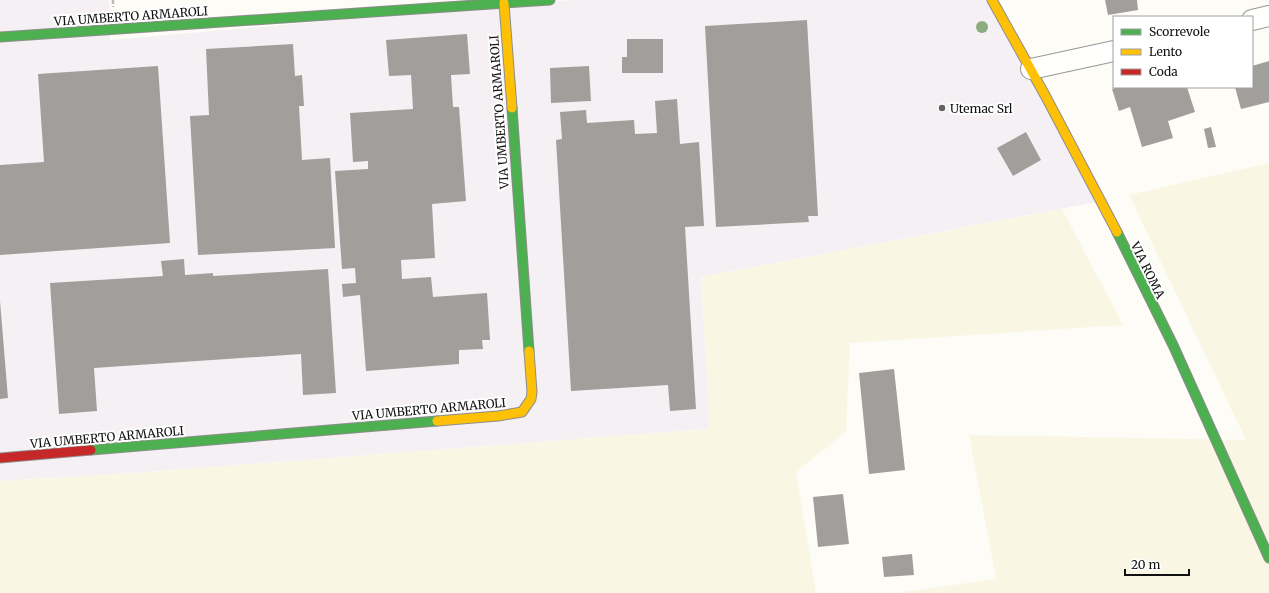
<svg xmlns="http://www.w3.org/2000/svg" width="1269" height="593" viewBox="0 0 1269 593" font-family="Merriweather,serif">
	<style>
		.industrial { fill: #f5f0f3 }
		.farmland { fill: #f9f7e4 }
		.building { fill: #a19f9c }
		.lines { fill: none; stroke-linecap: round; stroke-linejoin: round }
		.street-casing { stroke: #979795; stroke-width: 22 }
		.fast-casing { stroke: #8e8d8b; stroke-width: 11 }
		.slow-casing { stroke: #8e8d8b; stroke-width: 11 }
		.jam-casing { stroke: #8e8d8b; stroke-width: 11 }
		.path { stroke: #b9b9b8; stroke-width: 2.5; stroke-dasharray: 4 2; stroke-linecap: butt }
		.street { stroke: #fffffe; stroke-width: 20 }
		.fast { stroke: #4caf50; stroke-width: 9 }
		.slow { stroke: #ffc107; stroke-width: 9 }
		.jam { stroke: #c62828; stroke-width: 9 }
		.tree { fill: #8cac80 }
		.poi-dot { fill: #646362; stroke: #fff; stroke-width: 1.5 }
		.labels { text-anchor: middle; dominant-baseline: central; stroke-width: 4; stroke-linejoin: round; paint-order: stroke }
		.street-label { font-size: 12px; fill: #111; stroke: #fff }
		.poi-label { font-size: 12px; fill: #111; stroke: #fff; text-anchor: start }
	</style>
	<rect width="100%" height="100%" fill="#fdfcf7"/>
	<path class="industrial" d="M0 0H109L110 40 571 0H990L1097 202 701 277 710 429 135 473 0 481Z"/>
	<path class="farmland" d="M1269 163V593H896L996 579 969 435 1246 440 1129 195Z
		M1062 209 1123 325 850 343 846 432 796 472 816 593H0V481L135 473 710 429 701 277Z"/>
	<path class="building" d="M1105 0H1137L1138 10 1108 15Z
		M807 20 818 216H808L809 222 716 227 705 26Z
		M467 34 470 74 451 75 453 107H459L466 201 432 204 435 258 401 260 402 279 431 277 433 297 487 293 490 340H482L483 349 459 350V364L366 371 360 295 343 297 342 284 356 283 355 268 342 269 335 171 368 169V161L353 162 350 113 413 109 411 75 389 76 386 40Z
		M627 39H663V73H622V57H627Z
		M293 44 295 76 302 75 304 106H299L302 160 330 158 335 248 198 255 190 116 209 115 206 49Z
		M1269 61V102L1241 109 1235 87H1252V66Z
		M158 66 170 243 0 255V165L44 162 38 74Z
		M589 66 591 101 551 103 550 68Z
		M1117 87H1187L1195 112 1168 121 1173 138 1142 147 1130 107 1119 111 1112 89Z
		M677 99 680 144 699 142 704 226 685 227 696 409 670 411 668 385 571 391 556 140 562 139 560 112 586 110 587 123 634 120 635 134 657 133 655 101Z
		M1211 127 1216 147 1208 148 1204 129Z
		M1026 132 1041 160 1013 176 997 148Z
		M184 259 185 275 213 273V276L328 269 336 393 303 395 301 354 94 368 97 411 59 414 50 283 163 276 161 261Z
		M0 301 8 398 0 399Z
		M894 369 905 470 869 474 859 373Z
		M843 494 849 544 818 547 813 497Z
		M912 554 914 575 884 577 882 557Z"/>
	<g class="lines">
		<defs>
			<path id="street" d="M1252 20 1269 16
				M1031 69 1114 51"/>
			<path id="fast" d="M0 37 550 0
				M512 108 529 351
				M1117 232 1173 345 1269 558
				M91 450 437 421"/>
			<path id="slow" d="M992 0 1046 97 1117 232
				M504 3 512 108
				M437 421 498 416 522 412 531 399 532 392 529 351"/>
			<path id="jam" d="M0 458 91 450"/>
		</defs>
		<use href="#street" class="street-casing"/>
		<use href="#fast" class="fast-casing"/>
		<use href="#slow" class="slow-casing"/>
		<use href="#jam" class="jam-casing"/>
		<path class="path" d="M113 0V7"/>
		<use href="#street" class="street"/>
		<use href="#fast" class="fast"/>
		<use href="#slow" class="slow"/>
		<use href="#jam" class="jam"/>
	</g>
	<circle class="tree" cx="982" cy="27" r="6"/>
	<circle class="poi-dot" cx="942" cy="108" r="4"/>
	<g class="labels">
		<g class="street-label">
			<text transform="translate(131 16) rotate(-4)">VIA UMBERTO ARMAROLI</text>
			<text transform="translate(499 112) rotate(-94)">VIA UMBERTO ARMAROLI</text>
			<text transform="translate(1148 270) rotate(64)">VIA ROMA</text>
			<text transform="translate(429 409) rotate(-5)">VIA UMBERTO ARMAROLI</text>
			<text transform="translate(107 437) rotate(-5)">VIA UMBERTO ARMAROLI</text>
		</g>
		<g class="poi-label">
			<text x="950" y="108">Utemac Srl</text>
		</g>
	</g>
	<rect x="1113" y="16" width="140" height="72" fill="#ffffff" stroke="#a0a0a0"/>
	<rect x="1121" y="29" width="20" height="6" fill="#4caf50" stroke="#a0a0a0"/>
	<text x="1149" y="36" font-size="12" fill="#111111">Scorrevole</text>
	<rect x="1121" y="49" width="20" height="6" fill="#ffc107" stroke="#a0a0a0"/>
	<text x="1149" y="56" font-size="12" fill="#111111">Lento</text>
	<rect x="1121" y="69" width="20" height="6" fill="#c62828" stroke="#a0a0a0"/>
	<text x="1149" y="76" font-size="12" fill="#111111">Coda</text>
	<path d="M1125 569v6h64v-6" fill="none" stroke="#111111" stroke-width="2"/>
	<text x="1131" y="569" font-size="12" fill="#111111" stroke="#ffffff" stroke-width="3" paint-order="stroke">20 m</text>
</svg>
